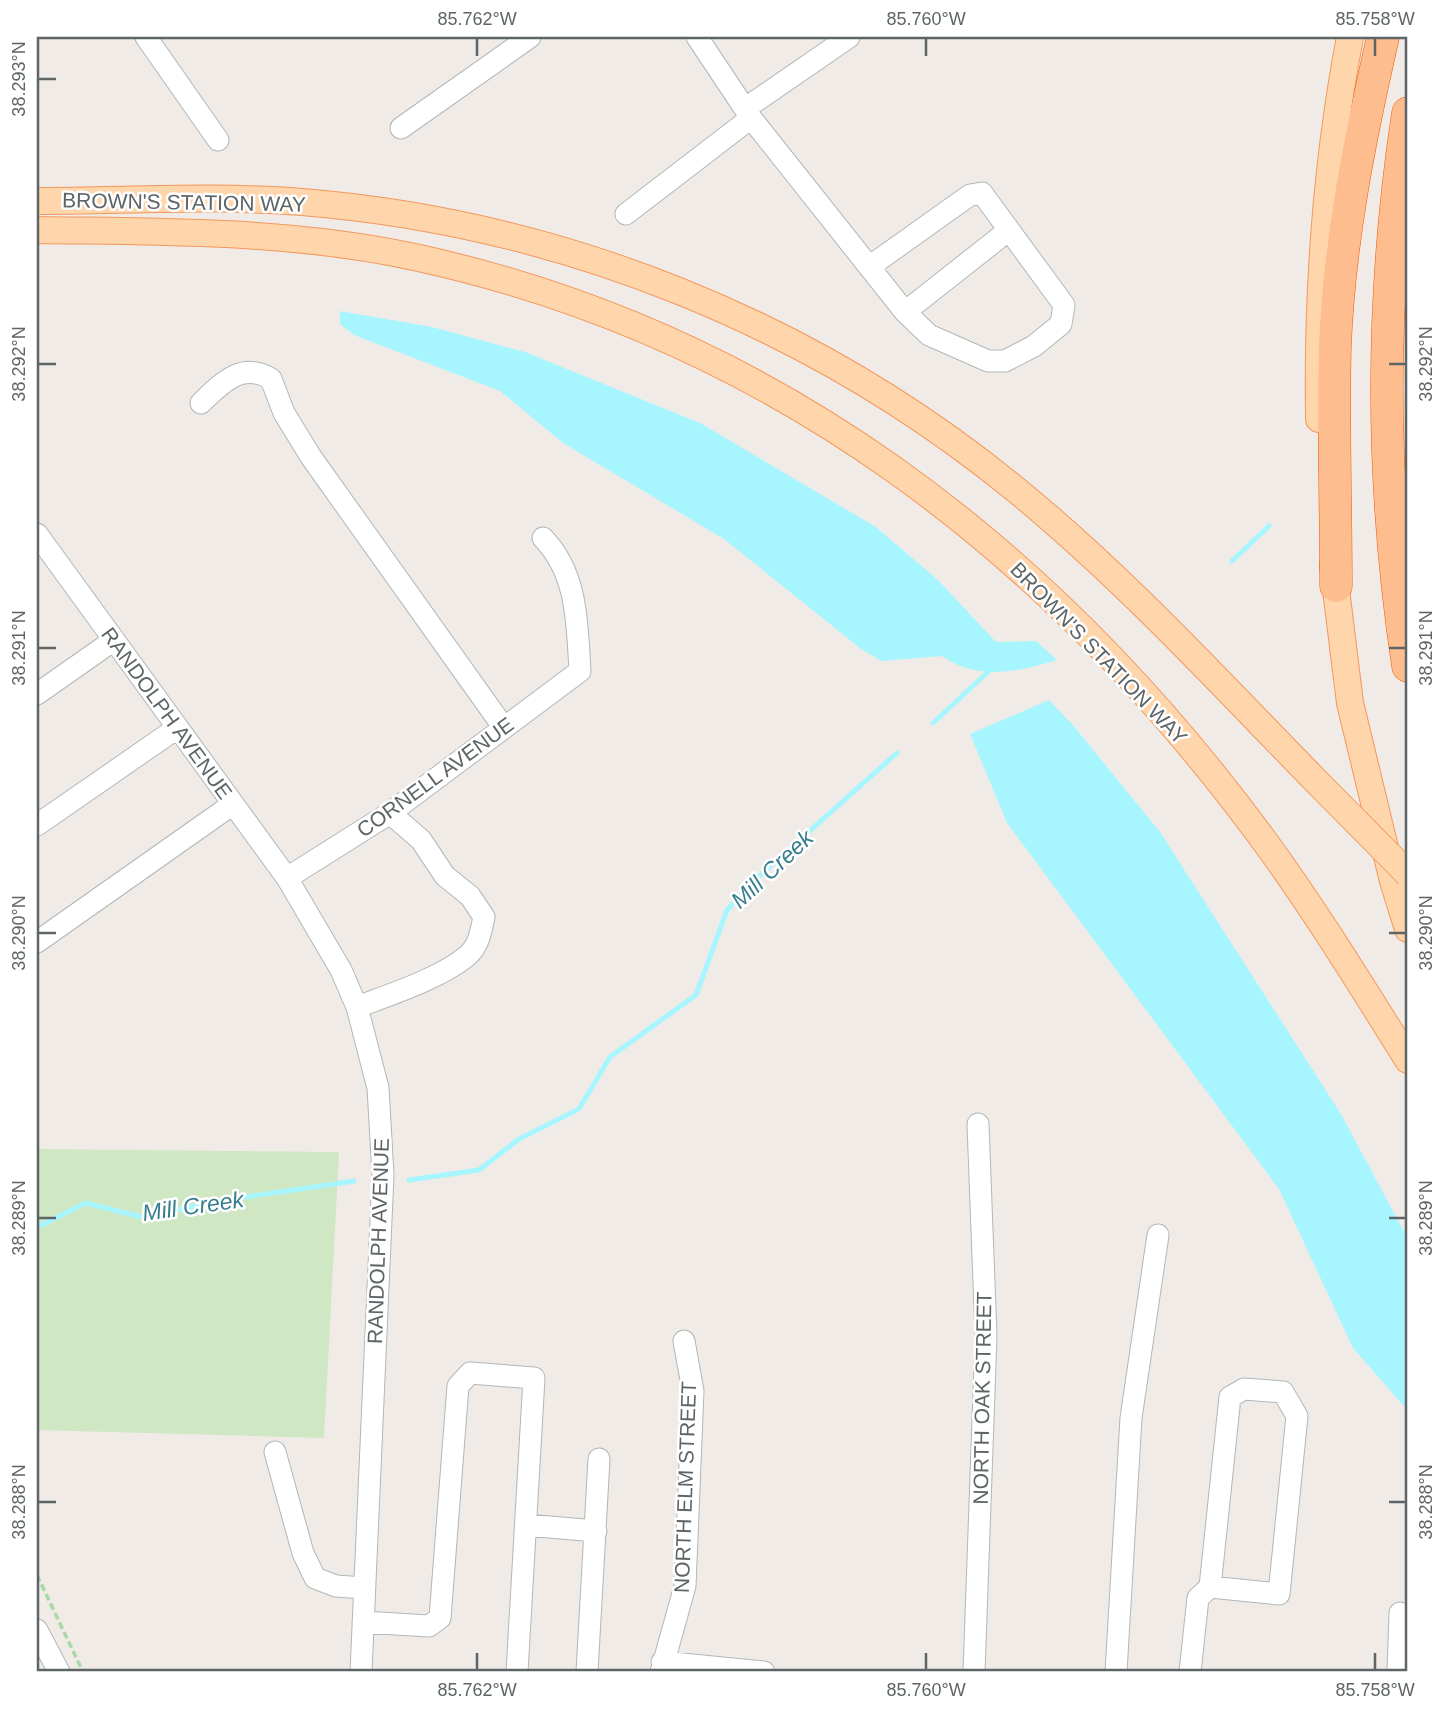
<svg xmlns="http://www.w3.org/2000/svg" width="1445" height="1709" viewBox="0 0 1445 1709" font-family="Helvetica,sans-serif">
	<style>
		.green { fill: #cfe7c3 }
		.water { fill: #a7f6ff }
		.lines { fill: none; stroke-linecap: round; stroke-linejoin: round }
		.stream { stroke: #a7f6ff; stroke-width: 5 }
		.minor-casing { stroke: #b1b7b9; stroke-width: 23 }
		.major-casing { stroke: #f3975c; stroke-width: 28 }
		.highway-casing { stroke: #f65800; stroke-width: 33 }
		.path { stroke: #a9d9a6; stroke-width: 3.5; stroke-dasharray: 7 3.5; stroke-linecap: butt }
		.minor { stroke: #fff; stroke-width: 21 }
		.major { stroke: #ffd6ac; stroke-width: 26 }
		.highway { stroke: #febd8f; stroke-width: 32 }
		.major-bridge-casing { stroke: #f3975c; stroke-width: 28; stroke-linecap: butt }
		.major-bridge { stroke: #ffd6ac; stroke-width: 26 }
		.ticks { fill: none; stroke: #5e6567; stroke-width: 2.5 }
		.labels { text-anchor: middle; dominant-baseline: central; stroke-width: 5; stroke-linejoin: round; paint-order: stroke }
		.street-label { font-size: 21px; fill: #5e6567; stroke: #fff }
		.water-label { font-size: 23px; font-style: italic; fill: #377f8f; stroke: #fff }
		.neatline { fill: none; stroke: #5e6567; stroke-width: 2.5 }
		.ticks-label { font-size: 18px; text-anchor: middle; fill: #5e6567 }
	</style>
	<rect width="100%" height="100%" fill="#f0ebe6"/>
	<path class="green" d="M37 1149 339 1152 324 1438 37 1430Z"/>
	<path class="water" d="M340 311 432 327 525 352 700 423 876 527 938 580 996 642 1036 641 1057 660C1019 672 977 681 942 656L882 661 861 649 724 539 563 443 500 391 354 335 340 324Z
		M1049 700 1072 724 1160 832 1341 1114 1408 1239V1411L1353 1348 1279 1189 1007 823 970 734Z"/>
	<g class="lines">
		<path class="stream" d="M1232 561 1269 526
			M933 723 990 670 996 669
			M409 1180 479 1170 519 1139 579 1109 610 1057 696 995 727 910 758 877 897 753
			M37 1225H42L85 1203 142 1217 232 1199 354 1181"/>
		<defs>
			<path id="minor" d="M146 37 218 140
				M697 37 751 118 905 312 929 335 988 361H1005L1034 346 1061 324 1064 305 982 193 970 195 869 267
				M746 108 849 37
				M401 128 530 37
				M626 214 751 118
				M905 312 1009 230
				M201 403C222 383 242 361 271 379L284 413 311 457 504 728
				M37 534 287 878 341 970 357 1007 378 1088 383 1175 361 1672
				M37 694 114 640
				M37 825 177 728
				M287 878 390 813 580 671C577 624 578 574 543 538
				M37 942 233 804
				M357 1007C389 995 441 978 467 956 479 946 481 931 484 917L470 896 445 876 421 840 390 813
				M275 1452 303 1553 315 1578 336 1586 364 1588
				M526 1525 596 1531
				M363 1622 429 1626 440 1618 458 1386 470 1373 534 1378 517 1672
				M37 1630 59 1672
				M662 1662 764 1672
				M587 1672 599 1459
				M661 1672 685 1586 693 1391 684 1341
				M974 1672 986 1336 978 1124
				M1116 1672 1131 1418 1158 1235
				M1190 1672 1198 1598 1210 1587 1230 1397 1244 1389 1283 1392 1297 1416 1279 1594 1210 1587
				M1398 1672 1400 1613"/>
			<path id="major" d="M37 201C125 201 214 195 302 202 562 223 813 324 1015 489 1123 577 1219 682 1316 781
				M37 230C165 232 293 230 419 258 773 336 1050 550 1263 839 1315 910 1361 985 1408 1060
				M1319 419C1317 290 1326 163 1350 37
				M1333 565 1350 703 1393 881 1408 929"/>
			<path id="highway" d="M1408 113C1380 296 1380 482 1408 666
				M1336 586C1336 506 1333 426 1335 347 1339 242 1360 138 1383 37"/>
		</defs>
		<use href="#minor" class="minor-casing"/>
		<use href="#major" class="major-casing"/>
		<use href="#highway" class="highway-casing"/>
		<path class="path" d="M37 1575 83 1672"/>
		<use href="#minor" class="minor"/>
		<use href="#major" class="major"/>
		<use href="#highway" class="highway"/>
		<defs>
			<path id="major-bridge" d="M1316 781 1408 874"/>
		</defs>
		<use href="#major-bridge" class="major-bridge-casing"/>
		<use href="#major-bridge" class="major-bridge"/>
	</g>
	<path class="ticks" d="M477 38V56M926 38V56M1375 38V56M38 79H56M38 364H56M1389 364H1406M38 648H56M1389 648H1406M38 933H56M1389 933H1406M38 1218H56M1389 1218H1406M38 1502H56M1389 1502H1406M477 1653V1670M926 1653V1670M1375 1653V1670"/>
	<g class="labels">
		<g class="street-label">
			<text transform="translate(184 202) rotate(1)">BROWN'S STATION WAY</text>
			<text transform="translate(1099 653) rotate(46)">BROWN'S STATION WAY</text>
			<text transform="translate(167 713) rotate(54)">RANDOLPH AVENUE</text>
			<text transform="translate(435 777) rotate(-36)">CORNELL AVENUE</text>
			<text transform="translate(378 1241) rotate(-88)">RANDOLPH AVENUE</text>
			<text transform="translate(982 1398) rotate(-89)">NORTH OAK STREET</text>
			<text transform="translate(685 1487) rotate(-88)">NORTH ELM STREET</text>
		</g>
		<g class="water-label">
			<text transform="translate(772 869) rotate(-43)">Mill Creek</text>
			<text transform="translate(193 1206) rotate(-8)">Mill Creek</text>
		</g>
	</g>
	<rect width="1445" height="1709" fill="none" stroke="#ffffff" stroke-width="77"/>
	<rect x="38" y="38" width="1368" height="1632" class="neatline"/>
	<g class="ticks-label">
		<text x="477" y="25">85.762°W</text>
		<text x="926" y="25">85.760°W</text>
		<text x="1375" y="25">85.758°W</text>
		<text transform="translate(19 79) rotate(-90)" y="6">38.293°N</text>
		<text transform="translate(19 364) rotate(-90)" y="6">38.292°N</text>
		<text transform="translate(1426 364) rotate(-90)" y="6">38.292°N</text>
		<text transform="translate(19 648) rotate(-90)" y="6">38.291°N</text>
		<text transform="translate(1426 648) rotate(-90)" y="6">38.291°N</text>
		<text transform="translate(19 933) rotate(-90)" y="6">38.290°N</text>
		<text transform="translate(1426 933) rotate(-90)" y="6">38.290°N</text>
		<text transform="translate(19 1218) rotate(-90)" y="6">38.289°N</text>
		<text transform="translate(1426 1218) rotate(-90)" y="6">38.289°N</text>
		<text transform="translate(19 1502) rotate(-90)" y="6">38.288°N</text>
		<text transform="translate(1426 1502) rotate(-90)" y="6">38.288°N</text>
		<text x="477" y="1696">85.762°W</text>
		<text x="926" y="1696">85.760°W</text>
		<text x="1375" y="1696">85.758°W</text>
	</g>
</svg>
